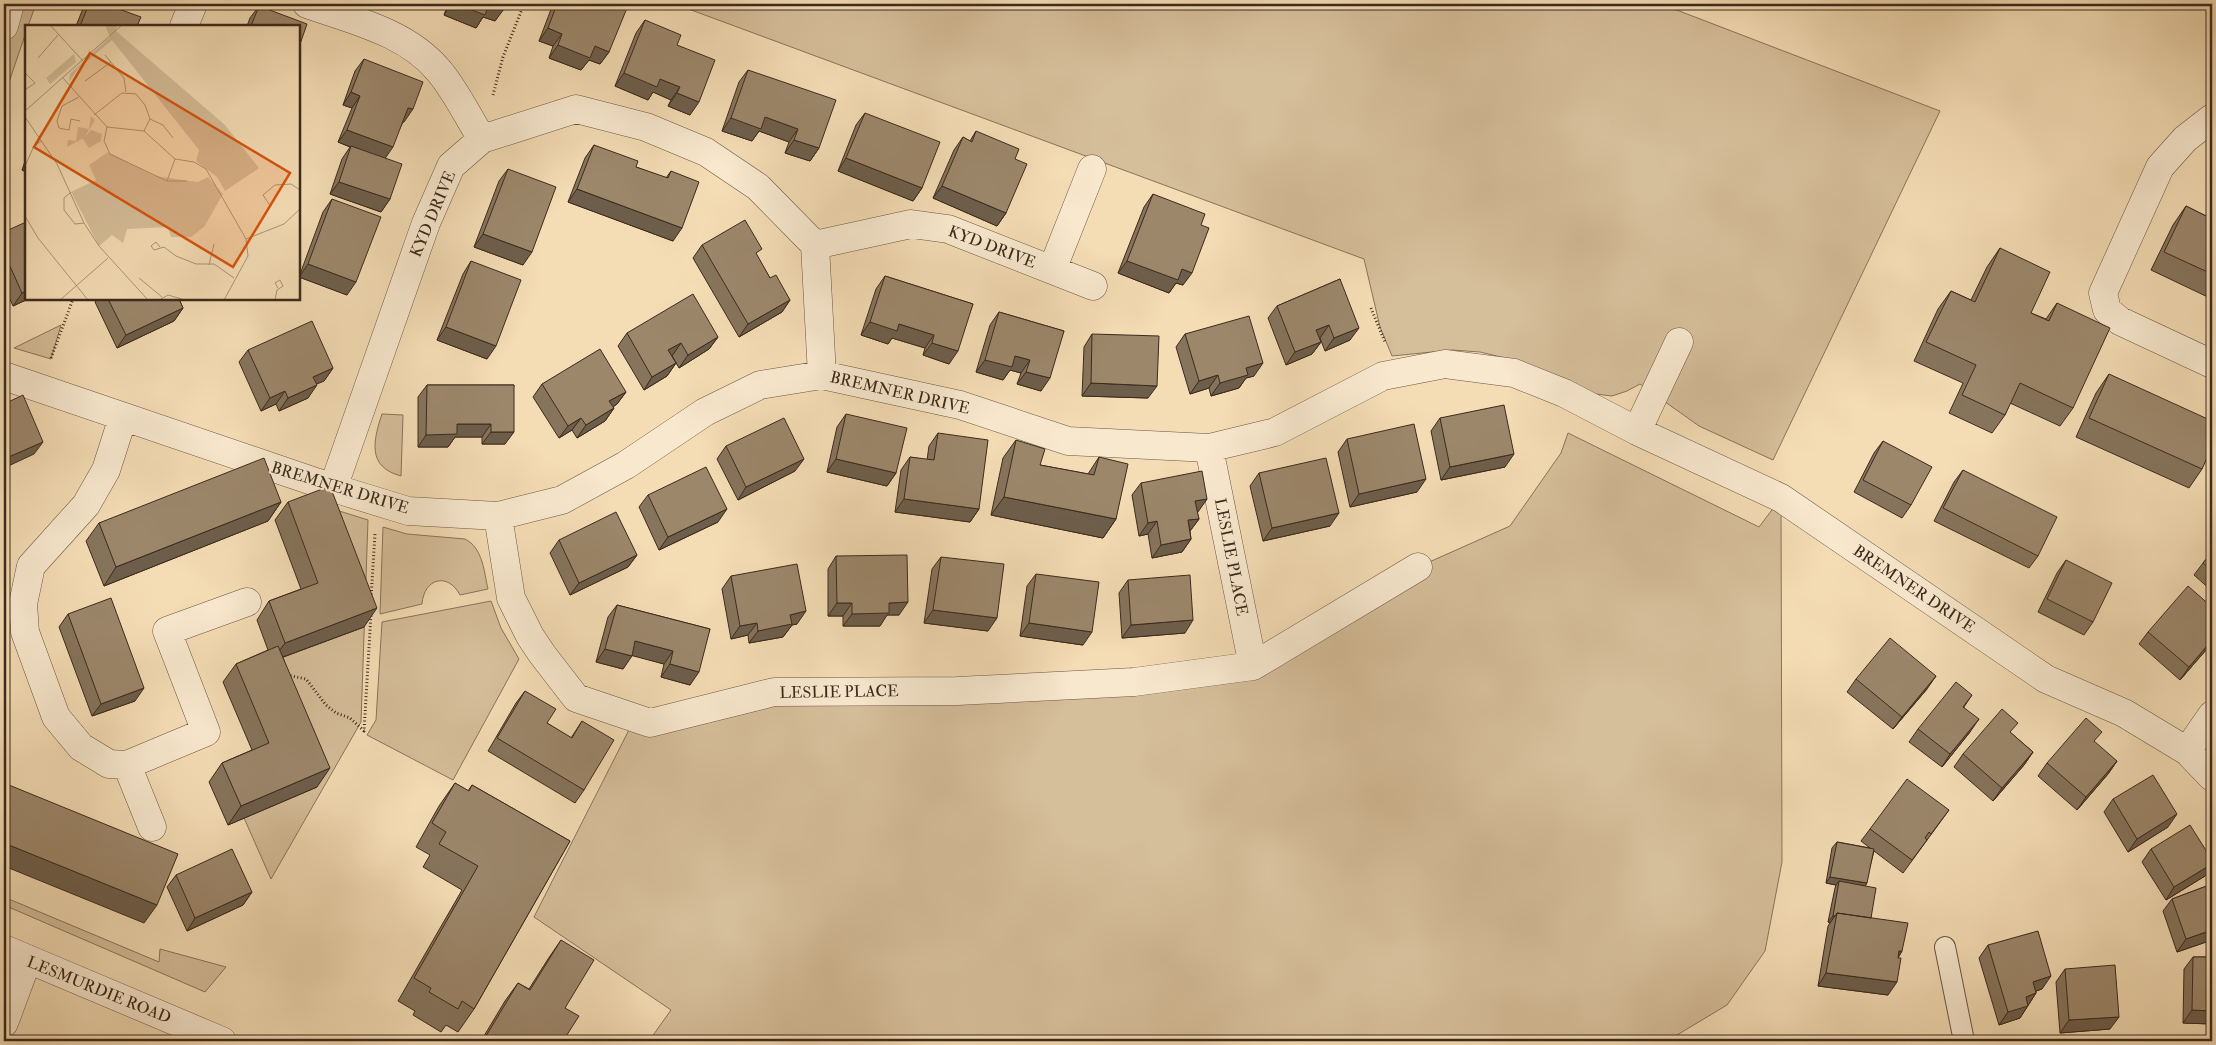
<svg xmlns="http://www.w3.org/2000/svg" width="2216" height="1045" viewBox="0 0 2216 1045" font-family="'IM FELL Double Pica',serif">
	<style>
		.green { fill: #d5be9a; stroke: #88745b }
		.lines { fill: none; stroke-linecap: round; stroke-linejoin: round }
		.service-casing { stroke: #6a5642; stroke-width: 22 }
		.minor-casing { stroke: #6a5642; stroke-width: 29 }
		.tertiary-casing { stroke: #6a5642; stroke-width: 29 }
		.path { stroke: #3c2a1c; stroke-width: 3; stroke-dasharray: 1 2.5; stroke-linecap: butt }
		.service { stroke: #f8e8ce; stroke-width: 20 }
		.minor { stroke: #f8e8ce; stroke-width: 28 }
		.tertiary { stroke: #f8e8ce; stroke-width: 28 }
		.wall { fill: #86745c; stroke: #3c2a1c }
		.shaded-wall { fill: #6d5e4b; stroke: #3c2a1c }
		.building { fill: #9c876b; stroke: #3c2a1c }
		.labels { text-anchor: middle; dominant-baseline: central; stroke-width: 4; stroke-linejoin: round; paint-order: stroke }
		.street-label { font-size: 16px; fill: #3c2a1c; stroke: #f8e8ce }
		.inset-road { fill: none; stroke: #aa9577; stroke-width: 1 }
		.view { fill: #d7540e; fill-opacity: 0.15; stroke: #d7540e; stroke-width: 2.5 }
		.inset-edge { fill: none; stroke: #3c2a1c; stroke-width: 2.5 }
	</style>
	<rect width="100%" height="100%" fill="#f4dcb4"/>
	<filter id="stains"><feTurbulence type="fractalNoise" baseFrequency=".004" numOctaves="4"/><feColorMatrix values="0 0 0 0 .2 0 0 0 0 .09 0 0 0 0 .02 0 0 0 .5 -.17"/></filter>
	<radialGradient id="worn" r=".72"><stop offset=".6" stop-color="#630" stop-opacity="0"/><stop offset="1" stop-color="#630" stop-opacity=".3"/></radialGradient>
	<path class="green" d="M17 4H36L28 26H26V32L4 97 6 43Z
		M675 4H1661L1940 111 1773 460 1699 426 1640 384 1627 391 1612 396 1596 394 1513 360 1480 352 1452 350 1392 356 1380 327 1364 259Z
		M61 325 51 359 14 348Z
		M382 414 403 415 401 476C367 467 373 441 382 414Z
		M1568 433 1759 527 1781 498 1782 862 1765 951 1727 1005 1667 1041H1490L1489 1039 1485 1041H649L671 1010 534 917 635 718 774 692 1253 666 1418 567 1510 526 1561 453Z
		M317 504 368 520 361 722 271 879 244 818 265 664 364 627Z
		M383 527 407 534 465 539C483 548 484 572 488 589L460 595C448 572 424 578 422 604L380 614Z
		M491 601 501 628 519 659 453 780 367 735 376 720 382 622Z
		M4 897 159 962 160 949 226 967 205 992 4 905Z"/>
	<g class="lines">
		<defs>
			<path id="service" d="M1945 947 1964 1041"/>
			<path id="minor" d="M307 4C352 20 407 32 439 71 456 91 468 117 482 139
				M4 26 10 4
				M184 26 193 4
				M2212 118 2185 139 2160 167 2103 293 2107 310 2120 321 2212 364
				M815 245 911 224 948 229 1093 286
				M1052 270 1092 169
				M4 376 333 488 408 511 498 516 562 500 626 465 705 412 760 385 822 375 960 405 1068 441 1209 448 1275 432 1383 376 1445 364 1514 373 1564 393 1637 431 1781 498 2046 679 2124 713 2187 751
				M123 417 106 470 86 505 31 566 23 604 25 632 56 717 81 747 109 764 127 765 206 732 167 631 247 602
				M1637 431 1679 342
				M1209 448 1253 666
				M333 488 426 223 451 166 482 139 576 109 646 127 706 152 758 187 815 245 822 375
				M498 516 511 598 530 636 542 654 576 698 650 723 774 692 957 691 1134 682 1253 666 1418 567
				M2212 715 2187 751 2212 777
				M127 765 152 827
				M4 1023 27 961"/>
			<path id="tertiary" d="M4 949 222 1041"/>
		</defs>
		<use href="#service" class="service-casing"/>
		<use href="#minor" class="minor-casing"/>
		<use href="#tertiary" class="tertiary-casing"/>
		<path class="path" d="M493 95 503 57 524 4
			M1371 308 1385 342
			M51 358 73 299
			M371 598 375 534
			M287 675 306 679 326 705 336 713 350 718 364 731 371 614"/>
		<use href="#service" class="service"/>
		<use href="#minor" class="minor"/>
		<use href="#tertiary" class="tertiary"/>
	</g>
	<path class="wall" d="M87 4H105L137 26H76L82 11Z
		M448 4H506L495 21 483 17 476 28 444 15Z
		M553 4H617L609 52 600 64 589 60 581 70 549 58 553 46 539 41Z
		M259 6 299 26H247L250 18Z
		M645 20 677 45 690 115 668 106 671 100 653 92 648 100 615 86 636 33Z
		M364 59 404 122H403L385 158 390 199 381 212 330 194 342 159 350 147 338 142 352 108 343 105 355 71Z
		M748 70 819 148 810 161 785 153 789 142 759 131 752 141 722 131 739 82Z
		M865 113 922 188 913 201 838 171 856 125Z
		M976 131 1006 213 997 226 933 198 954 150 963 137 970 141Z
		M594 145 636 167 666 178 671 171 673 241 568 202 585 158Z
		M26 158V172L22 170Z
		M508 169 523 265 474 247 499 181Z
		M1153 194 1183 285 1176 283 1169 293 1118 273 1144 207Z
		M332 199 347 295 299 277 323 212Z
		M2186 206 2212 219V299L2151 270 2173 225Z
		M4 232 26 299H28L13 306 4 286Z
		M702 245 757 256 770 278 790 300 782 312 739 337 693 258Z
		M2000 248 2031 313 2046 319 2057 303 2073 408 2060 426 2010 403 2005 415 1992 433 1949 413 1963 383 1914 361 1938 309 1951 291 1971 300 1987 267Z
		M471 261 487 359 437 340 463 274Z
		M885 276 973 304 949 364 923 355 925 348 892 338 888 344 861 335 876 289Z
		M1340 279 1350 340 1325 351 1320 338H1319L1321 342 1312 354 1286 365 1268 318 1277 306Z
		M97 299H179L183 308 174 321 117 348 95 302Z
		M999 312 1064 331 1041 391 1017 384 1021 373 1010 370 1003 380 976 372 990 325Z
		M627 333 718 337 709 349 679 368 672 356 676 363 667 376 644 390 618 346Z
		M1092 334 1148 398 1082 396 1084 347Z
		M1185 334 1254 376 1246 378 1239 388 1211 396 1209 388 1190 394 1176 347Z
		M248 350 333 368 324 381 316 384 308 398 279 411 276 404 261 411 239 362Z
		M2109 374 2202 469 2189 488 2076 437 2096 393Z
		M542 384 626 392 617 404 613 407 614 408 605 421 577 438 572 430 559 438 533 397Z
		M427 385H514L505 444H482V437H455L448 447H418V397Z
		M846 414 896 473 887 486 827 472 837 427Z
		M1440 418 1505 467 1441 480 1431 431Z
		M938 433 979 509 970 522 895 512 901 470 910 457 927 460 929 446Z
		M1347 439 1417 492 1350 507 1338 452Z
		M1016 440 1040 465 1088 474 1099 457 1116 519 1103 538 991 515 1003 458Z
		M1883 441 1911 505 1902 518 1854 492 1874 453Z
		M726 446 795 471 738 500 717 459Z
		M1963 470 2038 556 2029 568 1934 521 1954 482Z
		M1259 473 1330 526 1263 541 1250 486Z
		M1141 483 1207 499 1197 512 1199 519 1190 531 1191 539 1182 552 1152 558 1148 534 1139 536 1132 495Z
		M648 495 718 522 659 550 639 507Z
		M281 502 268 521 104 586 86 541 99 523Z
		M288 502 364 627 283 657 317 787 228 825 209 782 222 763 252 750 223 682 236 664 268 650 257 620 269 601 301 589 275 520Z
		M559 540 637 555 628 567 570 595 550 553Z
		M2212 552V591L2194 575 2203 563Z
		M836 556 899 615H887L880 626H843V616H828V569Z
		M941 557 988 631 924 623 932 569Z
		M2066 560 2093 622 2084 635 2038 612 2057 573Z
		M1036 574 1083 645 1020 636 1027 586Z
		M731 576 797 624 792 625 783 637 749 643 748 635 731 639 722 589Z
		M1128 580 1185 633 1122 638 1119 593Z
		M617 605 710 629 690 685 661 677 664 664 632 655 623 669 596 662 608 617Z
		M2212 607V643L2180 680 2139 644 2148 632Z
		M68 614 135 701 92 716 59 627Z
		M1856 679 1927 689 1893 729 1847 692Z
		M525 691 547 723 571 738 582 721 584 790 575 803 488 751 516 703Z
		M1972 695 1964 707 1970 732 1942 767 1909 742 1918 729Z
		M2011 733 2033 752 2024 765 1993 801 1954 767 1963 754Z
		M2117 761 2108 774 2077 810 2038 776 2047 763Z
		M455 783 468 791 472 785 570 841 474 1009 458 1032 446 1025 441 1032 413 1015 415 1011 398 1001 462 890 423 867 430 855 416 847 439 806Z
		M2113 799 2168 827 2128 852 2104 812Z
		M1949 810 1903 873 1874 851 1865 886 1871 918 1902 951 1898 958 1888 995 1818 986 1828 926 1830 923 1828 922 1835 888 1836 885 1826 883 1832 848 1837 842 1870 848 1861 841 1870 829Z
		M2151 849 2205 876 2166 900 2142 862Z
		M176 875 252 892 243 905 187 931 167 887Z
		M2212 884V940L2177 952 2163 911 2172 899Z
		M561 940 565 1008 563 1041H481L505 1001 518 983 529 989 548 959Z
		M1988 945 2042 989 2036 991V993L2020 1018 1999 1025 1979 958Z
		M2193 957H2212V1024L2183 1023 2184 969Z
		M2065 969 2110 1029 2060 1033 2056 982Z"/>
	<path class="shaded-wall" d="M451 4H491L504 9 495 21 483 17 476 28 444 15Z
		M548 28 562 34 553 46 539 41Z
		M558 45 595 46 609 52 600 64 589 60 581 70 549 58Z
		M624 73 660 79 680 87 671 100 653 92 648 100 615 86Z
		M351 92 360 96 352 108 343 105Z
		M677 93 699 102 690 115 668 106Z
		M408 108 413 109 404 122 400 120Z
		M765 117 798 129 789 142 759 131 752 141 722 131 731 118Z
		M347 130 393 147 384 160 338 142Z
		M794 140 819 148 810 161 785 153Z
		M846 158 922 188 913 201 838 171Z
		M26 164V172L22 170Z
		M339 182 390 199 381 212 330 194Z
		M942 186 1006 213 997 226 933 198Z
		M577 189 682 228 673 241 568 202Z
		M483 234 532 252 523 265 474 247Z
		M1127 261 1182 269 1192 273 1183 285 1176 283 1169 293 1118 273Z
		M308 264 356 282 347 295 299 277Z
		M26 291V299H28L13 306 22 293Z
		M790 300 782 312 739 337 748 324Z
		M183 308 174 321 117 348 126 335Z
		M870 322 899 324 934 335 925 348 892 338 888 344 861 335Z
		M1329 325 1320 338 1307 343 1316 330Z
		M446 327 496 346 487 359 437 340Z
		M1359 328 1350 340 1325 351 1334 338Z
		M718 337 709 349 679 368 688 355Z
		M1321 342 1312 354 1286 365 1295 352Z
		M681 343 672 356 659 363 668 350Z
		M932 343 958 351 949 364 923 355Z
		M1015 356 1030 360 1021 373 1010 370 1003 380 976 372 985 360Z
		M676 363 667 376 644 390 652 377Z
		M1263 363 1254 376 1246 378 1239 388 1211 396 1220 383 1246 368Z
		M333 368 324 381 304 389 313 377Z
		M1026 372 1050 378 1041 391 1017 384Z
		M1218 375 1209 388 1190 394 1199 381Z
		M1091 383 1157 386 1148 398 1082 396Z
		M317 385 308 398 279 411 288 398Z
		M285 391 276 404 261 411 270 398Z
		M626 392 617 404 601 414 609 401Z
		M614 408 605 421 577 438 586 425Z
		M581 418 572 430 559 438 568 426Z
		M457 424H491L482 437H455L448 447H418L426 435Z
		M491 432H514L505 444H482Z
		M43 442 34 454 4 468V459Z
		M1514 454 1505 467 1441 480 1450 467Z
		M804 459 795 471 738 500 746 487Z
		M836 459 896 473 887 486 827 472Z
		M1426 479 1417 492 1350 507 1359 494Z
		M1004 497 1116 519 1103 538 991 515Z
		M904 499 979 509 970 522 895 512Z
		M1207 499 1198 512 1186 514 1195 501Z
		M281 502 268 521 104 586 116 567Z
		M727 509 718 522 659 550 668 537Z
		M1339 513 1330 526 1263 541 1272 528Z
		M1199 519 1190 531 1188 520Z
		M1157 521 1148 534 1139 536 1148 523Z
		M1191 539 1182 552 1152 558 1161 545Z
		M637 555 628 567 570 595 579 583Z
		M908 602 899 615H887L880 626H843L852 614 889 603Z
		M837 603H852L843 616H828Z
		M377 608 364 627 272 661 285 643Z
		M933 610 997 618 988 631 924 623Z
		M806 611 797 624 792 625 783 637 749 643 758 631 790 615Z
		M1193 620 1185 633 1122 638 1131 625Z
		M757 623 748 635 731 639 740 626Z
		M1029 623 1092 632 1083 645 1020 636Z
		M2212 640V643L2180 680 2189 667Z
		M635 641 673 651 664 664 626 654Z
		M605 649 632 656 623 669 596 662Z
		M670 664 699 672 690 685 661 677Z
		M1936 676 1927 689 1893 729 1902 717Z
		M144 688 135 701 92 716 101 704Z
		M1979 719 1970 732 1942 767 1950 754Z
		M2033 752 2024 765 1993 801 2002 788Z
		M2117 761 2108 774 2077 810 2086 797Z
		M330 768 317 787 228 825 241 806Z
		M2177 814 2168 827 2128 852 2137 839Z
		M4 843 157 905 144 923 4 866Z
		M2212 864V865L2205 876 2166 900 2174 887Z
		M1830 877 1867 883 1863 890 1839 881 1836 885 1826 883Z
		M252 892 243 905 187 931 195 918Z
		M1833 916H1835L1830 923 1828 922Z
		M2212 930V940L2177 952 2186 939Z
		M1899 951H1902L1894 964Z
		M1826 973 1897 982 1888 995 1818 986Z
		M2051 976 2042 989 2024 995 2033 982Z
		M2036 993 2020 1018 1999 1025 2008 1012 2026 997Z
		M2192 1010 2212 1011V1024L2183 1023Z
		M2119 1017 2110 1029 2060 1033 2069 1020Z"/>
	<path class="building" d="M89 4H105L141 17 137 26H80Z
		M456 4H489L485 15Z
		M491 4H506L504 9Z
		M557 4H617L627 8 609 52 595 46 590 58 558 45 562 34 548 28Z
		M259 6 307 24 299 47V26H251Z
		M645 20 681 35 677 45 715 60 699 102 677 93 680 87 660 79 657 87 624 73Z
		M364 59 423 82 413 109 408 108 393 147 347 130 360 96 351 92Z
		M748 70 836 100 819 148 794 140 798 129 765 117 761 129 731 118Z
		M865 113 940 142 922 188 846 158Z
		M976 131 1019 149 1015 159 1027 164 1006 213 942 186 963 137 972 142Z
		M594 145 638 161 636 167 668 178 671 171 699 182 682 228 577 189Z
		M351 146 402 164 390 199 339 182Z
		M508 169 556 187 532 252 483 234Z
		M1153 194 1205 214 1201 225 1209 228 1192 273 1182 269 1178 280 1127 261Z
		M332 199 381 217 356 282 308 264Z
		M2186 206 2212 219V274L2164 252Z
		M745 220 762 249 756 253 770 278 776 275 790 300 748 324 702 245Z
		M26 222V291L22 293 4 253V232Z
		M2000 248 2050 272 2031 313 2049 321 2057 303 2110 328 2073 408 2020 383 2005 415 1962 395 1976 365 1926 342 1951 291 1975 302Z
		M471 261 521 280 496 346 446 327Z
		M885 276 973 304 958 351 932 343 934 335 899 324 897 331 870 322Z
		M1340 279 1359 328 1334 338 1329 325 1316 330 1321 342 1295 352 1277 306Z
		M693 294 718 337 688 355 681 343 668 350 676 363 652 377 627 333Z
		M108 299H179L183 308 126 335Z
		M999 312 1064 331 1050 378 1026 372 1030 360 1015 356 1012 367 985 360Z
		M1249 316 1263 363 1246 368 1248 375 1220 383 1218 375 1199 381 1185 334Z
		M312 321 333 368 313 377 317 385 288 398 285 391 270 398 248 350Z
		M1092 334 1159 336 1157 386 1091 383Z
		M600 349 626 392 609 401 614 408 586 425 581 418 568 426 542 384Z
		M2109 374 2212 421V447L2202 469 2089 418Z
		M427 385H514V432H491V424H457V434L426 435Z
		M23 395 43 442 4 459V404Z
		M1504 405 1514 454 1450 467 1440 418Z
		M846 414 907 428 896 473 836 459Z
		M784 418 804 459 746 487 726 446Z
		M1414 424 1426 479 1359 494 1347 439Z
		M938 433 988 440 979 509 904 499 910 457 934 460Z
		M1016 440 1045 449 1040 465 1094 475 1099 457 1128 464 1116 519 1004 497Z
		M1883 441 1932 467 1911 505 1863 480Z
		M264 458 281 502 116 567 99 523Z
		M1326 458 1339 513 1272 528 1259 473Z
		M706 467 727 509 668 537 648 495Z
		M1963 470 2057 517 2038 556 1943 508Z
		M1202 471 1207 499 1195 501 1199 519 1188 520 1191 539 1161 545 1157 521 1148 523 1141 483Z
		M330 486 377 608 285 643 269 601 318 583 288 502Z
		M616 512 637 555 579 583 559 540Z
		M2212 552V571L2203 563Z
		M907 555 908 602 889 603V613L852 614V603H837L836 556Z
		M941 557 1004 564 997 618 933 610Z
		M2066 560 2112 583 2093 622 2047 599Z
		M797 564 806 611 790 615 792 624 758 631 757 623 740 626 731 576Z
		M1036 574 1099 582 1092 632 1029 623Z
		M1190 575 1193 620 1131 625 1128 580Z
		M2188 586 2212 607V640L2189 667 2148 632Z
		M111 598 144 688 101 704 68 614Z
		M617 605 710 629 699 672 670 664 673 651 635 641 632 656 605 649Z
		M1890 638 1936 676 1902 717 1856 679Z
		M278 646 330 768 241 806 222 763 269 743 236 664Z
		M1956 682 1972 695 1963 707 1979 719 1950 754 1918 729Z
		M525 691 556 709 547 723 572 738 582 721 614 740 584 790 497 738Z
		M2002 709 2018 723 2010 732 2033 752 2002 788 1963 754Z
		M2086 718 2102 732 2094 741 2117 761 2086 797 2047 763Z
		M2153 775 2177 814 2137 839 2113 799Z
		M1907 779 1949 810 1931 834 1929 832 1925 838 1927 840 1912 860 1870 829Z
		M4 783 178 854 157 905 4 843Z
		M455 783 469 791 472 785 570 841 474 1009 462 1001 458 1009 429 992 431 988 414 978 478 866 439 844 446 832 432 823Z
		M2190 825 2212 860V864L2174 887 2151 849Z
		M1837 842 1874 849 1867 883 1830 877Z
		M232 849 252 892 195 918 176 875Z
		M1839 881 1876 888 1871 918 1837 913 1835 916H1833Z
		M2212 884V930L2186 939 2172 899Z
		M1837 913 1908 923 1902 951H1899L1898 958H1901L1897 982 1826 973Z
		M2038 931 2051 976 2033 982 2036 993 2026 997 2028 1006 2008 1012 1988 945Z
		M561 940 594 960 565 1008 579 1016 563 1041H483L518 983 530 990Z
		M2193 957H2212V1011L2192 1010Z
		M2115 965 2119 1017 2069 1020 2065 969Z
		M2171 1036 2212 1037V1041H2171Z"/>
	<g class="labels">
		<g class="street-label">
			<text transform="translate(433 214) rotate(-67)">KYD DRIVE</text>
			<text transform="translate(992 247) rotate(21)">KYD DRIVE</text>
			<text transform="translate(900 393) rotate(13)">BREMNER DRIVE</text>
			<text transform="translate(340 488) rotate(17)">BREMNER DRIVE</text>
			<text transform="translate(1231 557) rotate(79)">LESLIE PLACE</text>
			<text transform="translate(1914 589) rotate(34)">BREMNER DRIVE</text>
			<text transform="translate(839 692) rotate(-1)">LESLIE PLACE</text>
			<text transform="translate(99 990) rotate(22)">LESMURDIE ROAD</text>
		</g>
	</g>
	<g transform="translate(25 25)">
		<rect width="275" height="275" fill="#f4dcb4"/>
		<path d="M80 0H92L91 6 200 100 234 143 200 166 192 152 171 136 174 125 87 15 53 44 44 57 45 49 85 12ZM49 29 51 37 25 59 21 53ZM66 91 70 95 59 113 42 122 43 115 51 116 53 102 64 104ZM66 105 77 109 76 116 64 123 58 114ZM83 127 130 151 173 157 183 152 198 169 179 202 166 212H146L143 202 102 204 98 218 87 210 74 221 46 167 71 155 64 140Z" fill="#d5be9a"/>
		<path class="inset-road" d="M25 0 58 36M80 30 99 53 101 67M13 33 33 10M0 48 10 58 0 65M38 53 82 102 119 106 150 134 169 137 181 144 221 214M60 56 86 37M54 72 37 81 32 96 34 103 44 105 46 94 55 96M0 86 97 0M69 90 97 68 111 69 120 80 125 94 119 106M0 92 32 139 59 198 74 221 123 275M125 94 138 100 148 113M82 102 79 116 85 129 142 156H162M0 141 9 121 16 116M142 156 150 134M46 167 39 173V185L50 199 59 198M246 182 238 170 250 160 266 159 275 165M0 191 13 213 63 275M135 222 131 217 126 221 129 225 139 222 151 231 171 239H189L209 253M184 240 189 219M114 253 137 272M136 274 143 270 160 275M35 275 83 233M199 275 223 231 221 214 259 199 275 184M250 275 252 265 258 261 255 255 250 258 253 263"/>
		<path class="view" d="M65 28 265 148 208 242 9 122Z"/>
		<rect width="275" height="275" class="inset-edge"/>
	</g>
	<rect width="2216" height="1045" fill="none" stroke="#f4dcb4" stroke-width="20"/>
	<rect x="5" y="5" width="2206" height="1035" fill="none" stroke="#3c2a1c" stroke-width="2.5"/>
	<rect x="10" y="10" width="2196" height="1025" fill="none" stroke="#3c2a1c"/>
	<rect width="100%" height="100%" filter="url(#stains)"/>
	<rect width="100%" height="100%" fill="url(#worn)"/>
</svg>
